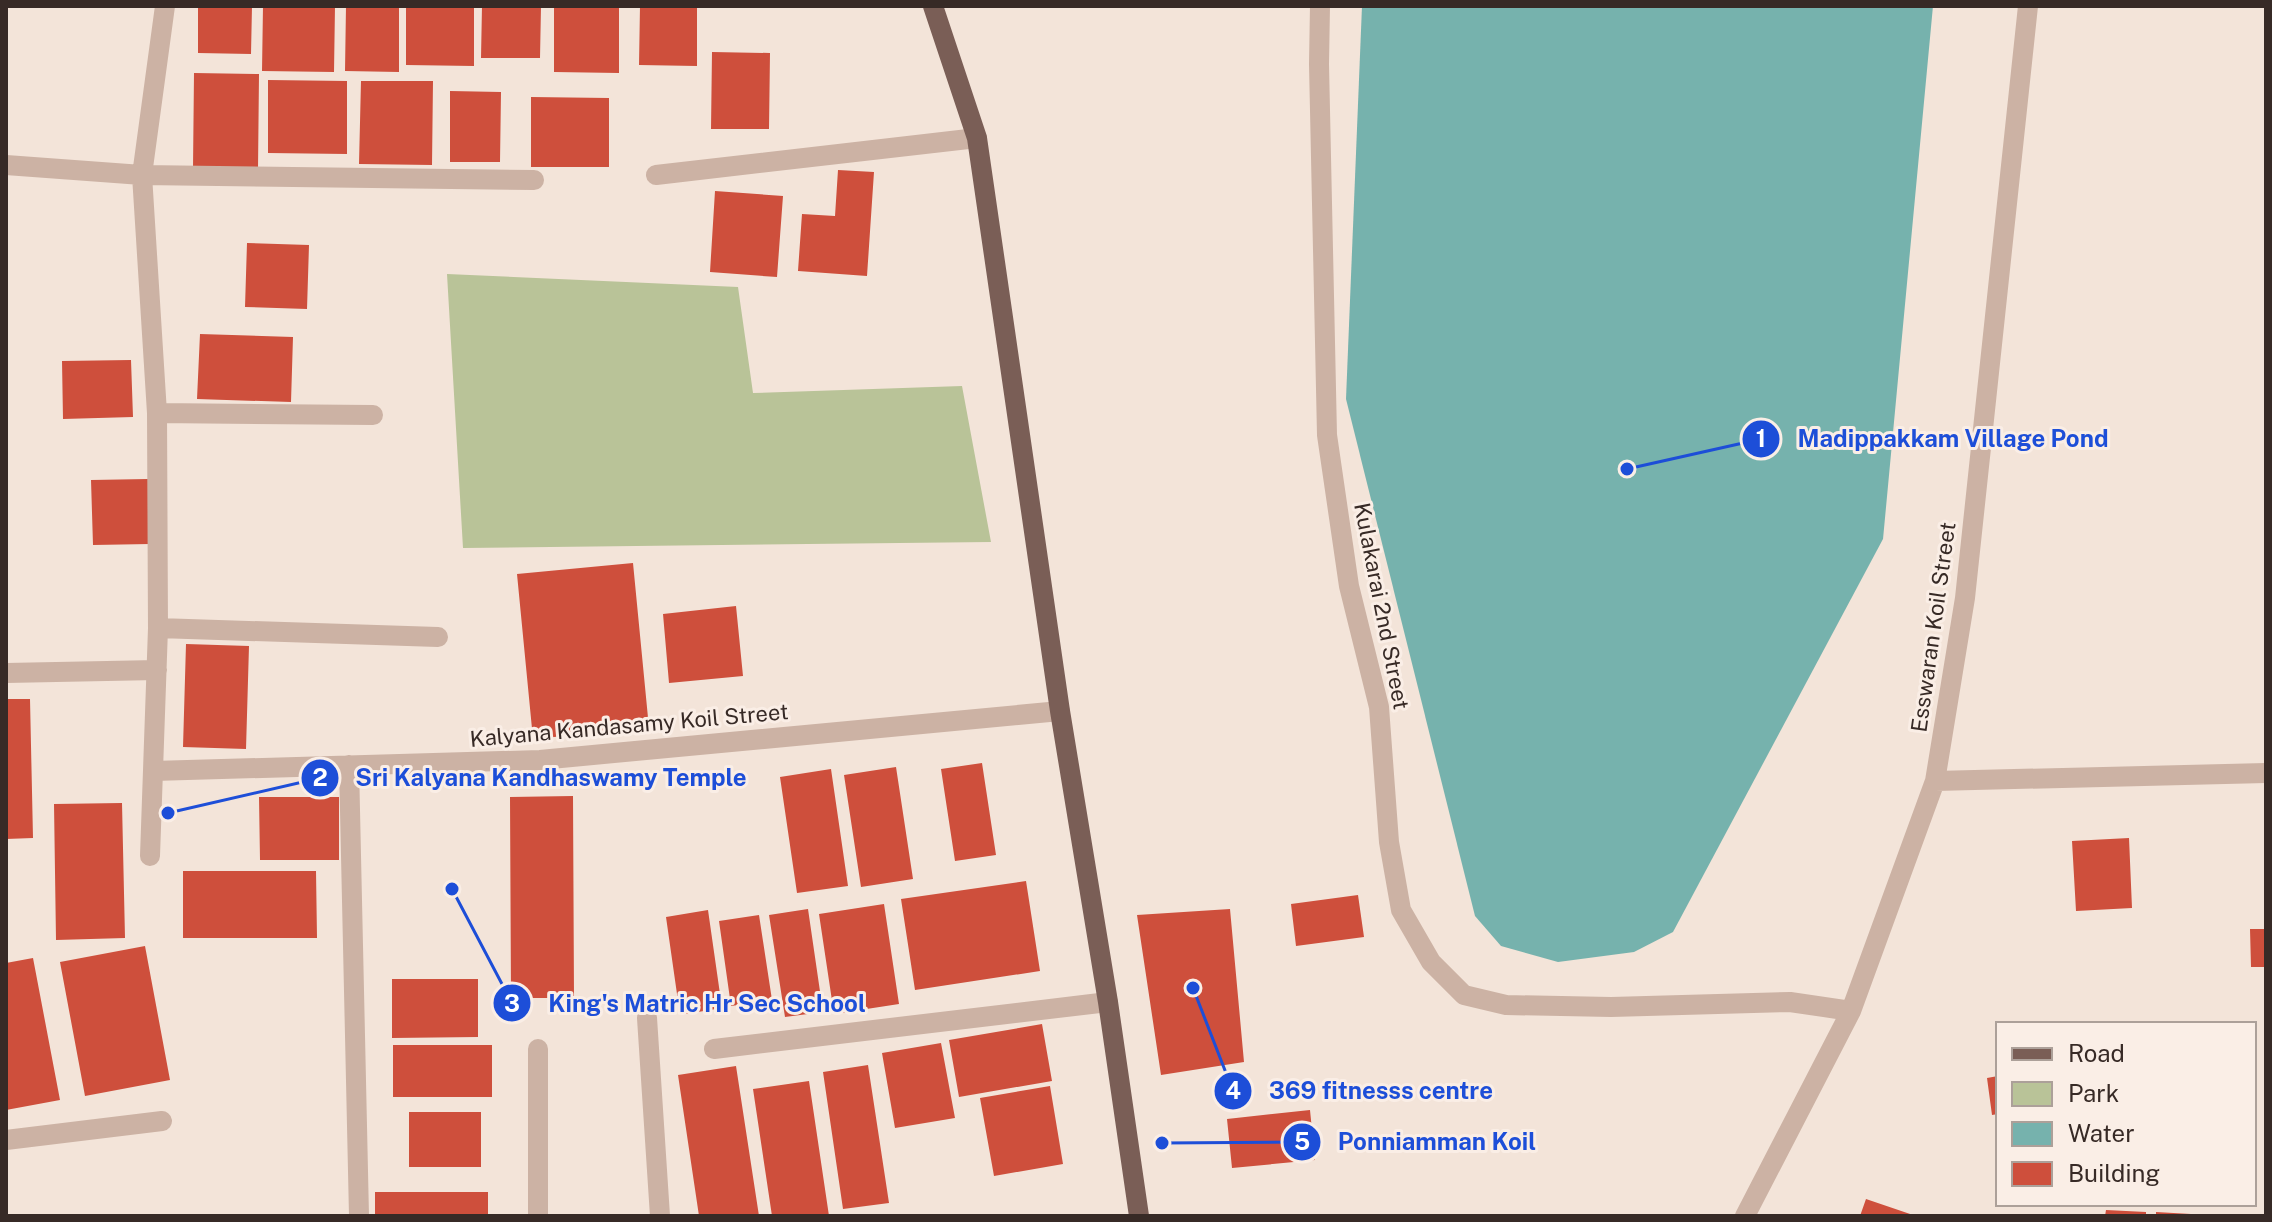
<svg xmlns="http://www.w3.org/2000/svg" width="2272" height="1222" viewBox="0 0 2272 1222" font-family="'Public Sans',sans-serif">
	<style>
		.green { fill: #b9c398 }
		.water { fill: #76b2ad }
		.building { fill: #ce4f3c }
		.lines { fill: none; stroke-linecap: round; stroke-linejoin: round }
		.minor { stroke: #ccb2a4; stroke-width: 20 }
		.major { stroke: #7a5e56; stroke-width: 20 }
		.labels { text-anchor: middle; dominant-baseline: central; stroke-width: 6; stroke-linejoin: round; paint-order: stroke }
		.street-label { font-size: 22px; fill: #372a26; stroke: #faeee6 }
		.leader { fill: none; stroke: #1d4ed8; stroke-width: 3 }
		.callout-dot { fill: #1d4ed8; stroke: #faeee6; stroke-width: 3 }
		.mark-label { font-size: 24px; text-anchor: middle; font-weight: bold; fill: #fff }
		.callout-label { font-size: 24px; text-anchor: middle; font-weight: bold; fill: #1d4ed8; stroke: #faeee6; stroke-width: 6; stroke-linejoin: round; paint-order: stroke }
	</style>
	<rect width="100%" height="100%" fill="#f3e4d9"/>
	<path class="green" d="M447 274 738 287 753 393 962 386 991 542 463 548Z"/>
	<path class="water" d="M1362 6H1933L1883 539 1673 932 1634 952 1558 962 1501 946 1475 916 1346 399Z"/>
	<path class="building" d="M198 6H252L251 54 198 53Z
		M263 6H335L334 72 262 71Z
		M346 6H399V72L345 71Z
		M406 6H474V66L406 65Z
		M482 6H541L540 58H481Z
		M554 6H619V73L554 72Z
		M640 6H697V66L639 65Z
		M712 52 770 53 769 129H711Z
		M194 73 259 74 258 169 193 168Z
		M268 80 347 81V154L268 153Z
		M361 81H433L432 165 359 164Z
		M450 91 501 92 500 162H450Z
		M531 97 609 98V167H531Z
		M838 170 874 172 867 276 798 271 802 214 835 216Z
		M715 191 783 196 777 277 710 272Z
		M247 243 309 245 307 309 245 307Z
		M200 334 293 337 291 402 197 399Z
		M131 360 133 417 63 419 62 361Z
		M148 479 150 544 93 545 91 480Z
		M633 563 649 728 533 739 517 574Z
		M736 606 743 676 669 683 663 614Z
		M186 644 249 646 246 749 183 747Z
		M6 699H30L33 838 6 839Z
		M982 763 996 855 955 861 941 769Z
		M896 767 913 879 861 887 844 775Z
		M831 769 848 886 797 893 780 777Z
		M573 796 574 998H511L510 797Z
		M259 797H339V860H260Z
		M122 803 125 938 56 940 54 804Z
		M2129 838 2132 908 2076 911 2072 841Z
		M183 871H316L317 938H183Z
		M1026 881 1040 971 915 990 901 899Z
		M1358 895 1364 937 1296 946 1291 904Z
		M884 904 899 1004 834 1014 819 914Z
		M808 909 823 1012 785 1017 769 915Z
		M1230 909 1244 1062 1161 1075 1137 915Z
		M708 910 722 1008 680 1015 666 917Z
		M759 915 772 1000 731 1006 719 921Z
		M2250 929H2266V967H2251Z
		M145 946 170 1080 85 1096 60 962Z
		M33 958 60 1100 6 1110V963Z
		M392 979H478V1037L392 1038Z
		M1042 1024 1052 1081 959 1097 949 1040Z
		M941 1043 955 1118 895 1128 882 1053Z
		M393 1045H492V1097H393Z
		M868 1065 889 1203 843 1209 823 1072Z
		M736 1066 759 1216H699L678 1075Z
		M1998 1076V1114L1992 1115 1987 1078Z
		M809 1081 829 1216H772L753 1089Z
		M1050 1086 1063 1164 994 1176 980 1098Z
		M1310 1110 1315 1160 1232 1168 1227 1119Z
		M409 1112H481V1167H409Z
		M375 1192H488V1216H375Z
		M1866 1199 1916 1216H1860Z
		M2106 1210 2146 1212V1216H2105Z
		M2156 1212 2191 1214V1216H2156Z"/>
	<g class="lines">
		<path class="minor" d="M1320 6 1319 64 1327 435 1349 586 1379 707 1389 842 1401 910 1431 962 1464 995 1506 1005 1611 1007 1790 1002 1851 1011
			M6 165 142 175 534 180
			M656 175 977 138
			M157 413 373 415
			M158 628 438 637
			M6 673 157 670
			M349 765 359 1216
			M153 771 540 760 1060 711
			M1935 781 2266 773
			M150 856 158 628 157 413 142 175 165 6
			M647 1018 660 1216
			M538 1049V1216
			M714 1049 1108 1002
			M6 1140 162 1121
			M1745 1216 1851 1011 1935 781 1965 598 2028 6"/>
		<path class="major" d="M933 6 977 138 1060 711 1108 1002 1139 1216"/>
	</g>
	<g class="labels">
		<g class="street-label">
			<text transform="translate(1382 606) rotate(79)">Kulakarai 2nd Street</text>
			<text transform="translate(1933 627) rotate(-82)">Esswaran Koil Street</text>
			<text transform="translate(629 725) rotate(-5)">Kalyana Kandasamy Koil Street</text>
		</g>
	</g>
	<path class="leader" d="M1627 469L1761 439M168 813L320 778M452 889L512 1003M1193 988L1233 1091M1162 1143L1302 1142"/>
	<g class="callout-dot">
		<circle cx="1627" cy="469" r="8"/>
		<circle cx="168" cy="813" r="8"/>
		<circle cx="452" cy="889" r="8"/>
		<circle cx="1193" cy="988" r="8"/>
		<circle cx="1162" cy="1143" r="8"/>
		<circle cx="1761" cy="439" r="20"/>
		<circle cx="320" cy="778" r="20"/>
		<circle cx="512" cy="1003" r="20"/>
		<circle cx="1233" cy="1091" r="20"/>
		<circle cx="1302" cy="1142" r="20"/>
	</g>
	<g class="mark-label">
		<text x="1761" y="447">1</text>
		<text x="320" y="786">2</text>
		<text x="512" y="1012">3</text>
		<text x="1233" y="1099">4</text>
		<text x="1302" y="1150">5</text>
	</g>
	<g class="callout-label">
		<text x="1953" y="447">Madippakkam Village Pond</text>
		<text x="551" y="786">Sri Kalyana Kandhaswamy Temple</text>
		<text x="707" y="1012">King's Matric Hr Sec School</text>
		<text x="1381" y="1099">369 fitnesss centre</text>
		<text x="1437" y="1150">Ponniamman Koil</text>
	</g>
	<rect width="2272" height="1222" fill="none" stroke="#372a26" stroke-width="16"/>
	<rect x="1996" y="1022" width="260" height="184" fill="#faeee6" stroke="#aca099" stroke-width="2"/>
	<rect x="2012" y="1048" width="40" height="12" fill="#7a5e56" stroke="#aca099" stroke-width="2"/>
	<text x="2068" y="1062" font-size="24" fill="#372a26">Road</text>
	<rect x="2012" y="1082" width="40" height="24" fill="#b9c398" stroke="#aca099" stroke-width="2"/>
	<text x="2068" y="1102" font-size="24" fill="#372a26">Park</text>
	<rect x="2012" y="1122" width="40" height="24" fill="#76b2ad" stroke="#aca099" stroke-width="2"/>
	<text x="2068" y="1142" font-size="24" fill="#372a26">Water</text>
	<rect x="2012" y="1162" width="40" height="24" fill="#ce4f3c" stroke="#aca099" stroke-width="2"/>
	<text x="2068" y="1182" font-size="24" fill="#372a26">Building</text>
</svg>
